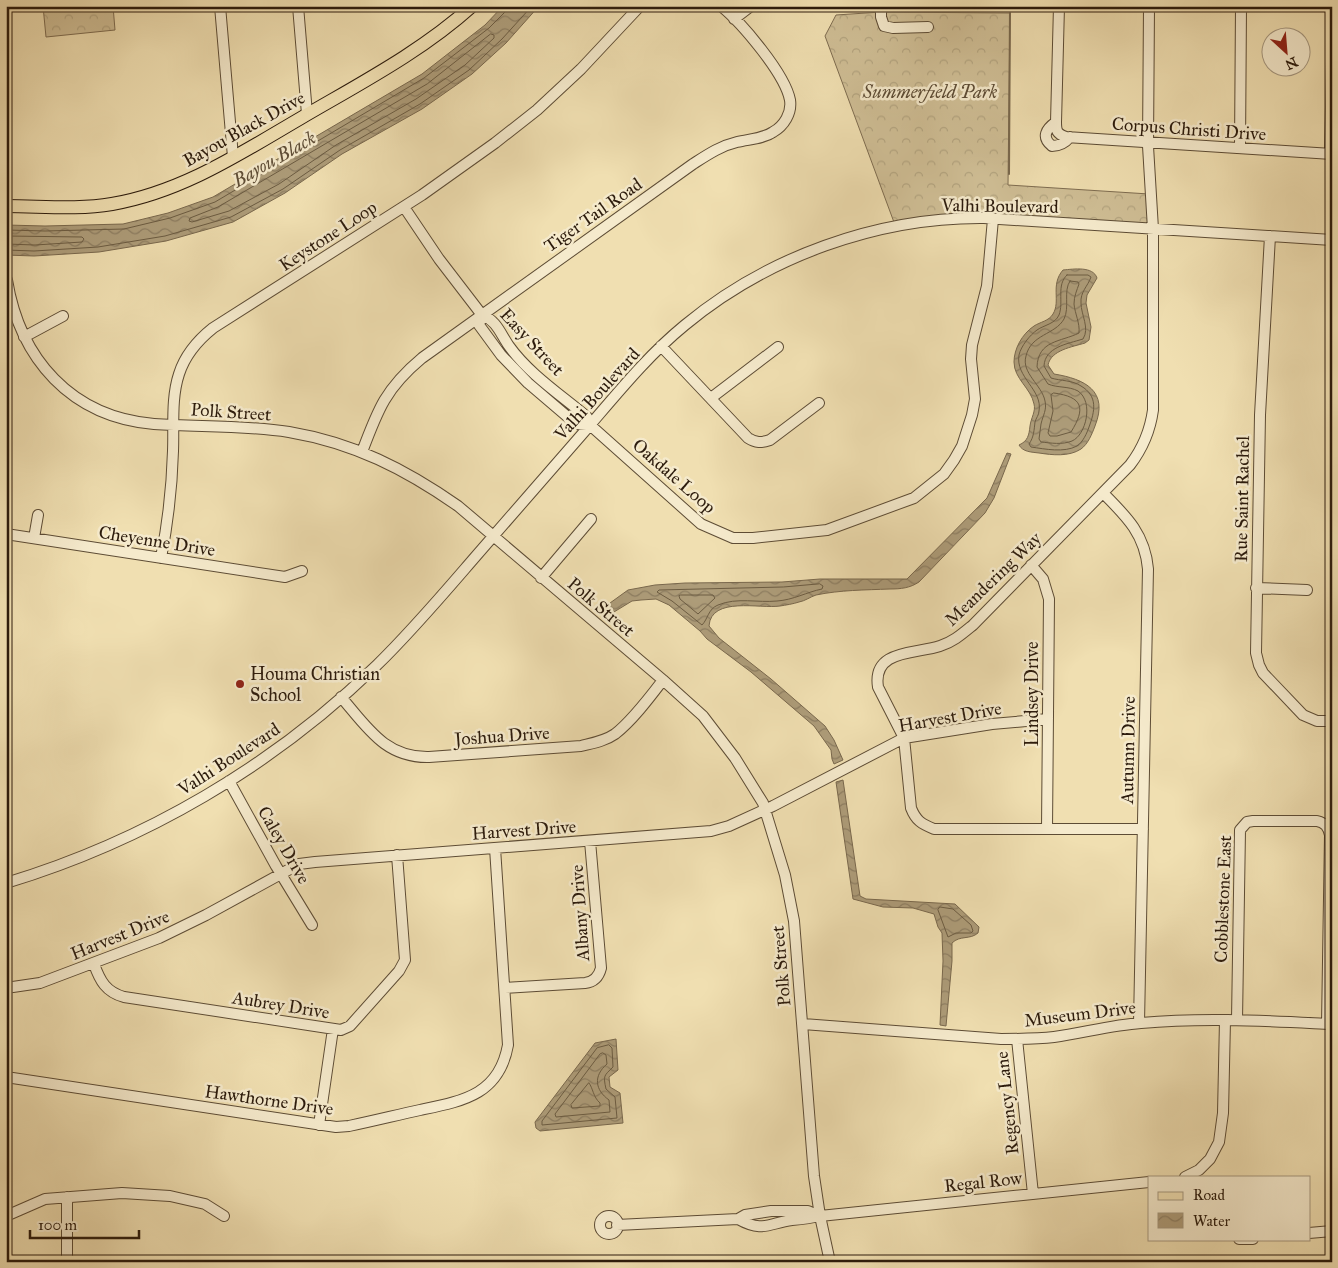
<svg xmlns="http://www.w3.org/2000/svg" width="1338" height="1268" viewBox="0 0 1338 1268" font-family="'IM FELL Great Primer',serif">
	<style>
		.forest { fill: url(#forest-crowns); stroke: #7e6c50 }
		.water { fill: url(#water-waves); stroke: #79684d }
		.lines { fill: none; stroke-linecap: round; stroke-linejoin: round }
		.shore { stroke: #6c5c42; stroke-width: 1 }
		.stream { stroke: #79684d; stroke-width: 2 }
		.minor-casing { stroke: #5d4c35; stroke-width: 12 }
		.major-casing { stroke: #2c1b0c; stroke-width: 14 }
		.minor { stroke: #f5eacc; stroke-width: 10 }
		.major { stroke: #f0dfb1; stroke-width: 12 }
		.poi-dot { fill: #8f2418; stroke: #f5eacc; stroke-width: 2 }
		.labels { text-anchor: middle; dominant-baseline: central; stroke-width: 5; stroke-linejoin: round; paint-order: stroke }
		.park-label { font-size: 18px; font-style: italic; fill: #5d4c35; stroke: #f5eacc }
		.street-label { font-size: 18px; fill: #2c1b0c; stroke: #f5eacc }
		.poi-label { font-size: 18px; fill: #2c1b0c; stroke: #f5eacc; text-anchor: start }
		.water-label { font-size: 19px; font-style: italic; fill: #604f38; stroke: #f5eacc }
	</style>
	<defs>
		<pattern id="forest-crowns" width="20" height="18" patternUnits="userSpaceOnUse" patternTransform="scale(1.25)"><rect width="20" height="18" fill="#cfbe95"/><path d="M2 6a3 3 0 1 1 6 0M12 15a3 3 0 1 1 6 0" fill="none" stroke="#b2a37f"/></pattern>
		<pattern id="water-waves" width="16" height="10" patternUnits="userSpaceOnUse" patternTransform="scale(1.25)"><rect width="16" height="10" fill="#ad9c79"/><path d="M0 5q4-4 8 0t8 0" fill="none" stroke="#8d7e62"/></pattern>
	</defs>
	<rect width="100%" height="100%" fill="#f0dfb1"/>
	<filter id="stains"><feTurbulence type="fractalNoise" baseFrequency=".004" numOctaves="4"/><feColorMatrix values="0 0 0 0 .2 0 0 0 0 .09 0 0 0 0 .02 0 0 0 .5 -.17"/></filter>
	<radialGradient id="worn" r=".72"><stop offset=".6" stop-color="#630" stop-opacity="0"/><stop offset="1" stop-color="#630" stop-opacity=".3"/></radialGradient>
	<path class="forest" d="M43 6H113L115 30 46 37Z
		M881 12 1010 13 1008 185 1149 194 1152 227 1008 220 895 225 825 36 836 15Z"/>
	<path class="water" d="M503 6H539L506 43 472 74 422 109 342 154 285 193 233 222 166 241 99 252 34 256 6 255V225L45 226 123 224 168 213 213 197 422 74 485 25Z
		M1063 270C1074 269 1093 266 1097 278L1087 295 1086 303 1091 327 1089 340 1085 343C1072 347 1051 350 1048 365L1054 374C1085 379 1109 391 1095 426 1092 434 1088 444 1081 449 1069 457 1052 455 1039 453 1031 452 1023 452 1019 445 1028 441 1029 435 1030 426 1031 418 1036 411 1034 404 1031 388 1014 379 1014 362 1014 349 1022 334 1034 326 1040 322 1049 321 1053 314 1061 301 1050 285 1063 270Z
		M1007 453 1011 454 994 498 985 513 919 582C910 588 901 589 890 589 865 590 840 590 816 595 810 597 805 601 799 602 793 604 786 605 780 606 760 609 711 596 709 626L719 638 771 679 825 726 834 740 843 760 834 764 832 759 831 750 814 726 751 672 707 639 700 631 669 605 656 599 641 600 632 601 609 615 603 611 610 603 628 590 655 585 685 583 782 582 820 579H907L987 498Z
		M843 780 860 896 866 899 955 904 979 927 978 933C970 940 960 935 952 943V961L946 1026 940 1025 943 961 942 933 938 927 934 914 913 908 883 907 853 899 836 782Z
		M616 1039 618 1070 609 1077 610 1087 620 1093 623 1123 540 1131 536 1128 535 1122 595 1043Z"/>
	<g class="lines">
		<path class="shore" d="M491 34 494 35V38L465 65 416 99 336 145 279 184 229 211 192 222 189 221 190 218 218 207 427 84Z
			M6 230 45 231 124 229 170 218 215 202 424 78 489 28 505 12 506 6
			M6 236 82 237 84 239 82 242 35 245 6 244
			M6 250 34 251 98 247 165 236 231 217 283 189 340 150 420 104 469 70 502 39 532 6
			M1067 275H1088L1091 277C1088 286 1080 292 1081 303 1081 315 1090 328 1083 339 1067 344 1045 347 1044 366L1051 378C1061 381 1072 380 1081 386 1098 396 1095 411 1089 427 1087 433 1083 442 1077 446 1064 453 1045 449 1031 447L1029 444C1034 437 1034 430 1035 422 1036 418 1039 415 1039 411 1043 390 1015 377 1019 355 1021 346 1030 335 1037 330 1044 325 1055 324 1059 315 1064 302 1056 285 1067 275Z
			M1070 281 1078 282 1079 284C1077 290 1074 296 1074 304 1075 314 1080 323 1079 333 1061 342 1038 340 1037 367L1048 384C1057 388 1069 386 1078 391 1094 402 1086 435 1072 441 1062 445 1051 443 1041 442L1039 439C1040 434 1040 429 1041 424 1043 415 1047 410 1045 401 1042 385 1021 373 1026 356 1031 334 1055 335 1064 319 1070 307 1063 291 1070 281Z
			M1054 393C1083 397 1086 408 1071 432L1057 436H1050L1048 433 1053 411 1051 395Z
			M820 584 823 586 822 589C807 592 793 600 777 601 758 603 737 597 718 605 708 609 708 619 702 625L672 601 657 592 659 590 783 587Z
			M681 595H713L715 598 698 614 680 599 679 596Z
			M940 907 953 909 971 925 973 931 971 933H956L948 937 938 910Z
			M609 1045 612 1048 613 1067C604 1076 603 1075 606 1089L615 1097 617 1118 542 1125V1121L597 1048Z
			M603 1053 606 1055 607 1064C593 1076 595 1090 609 1100L610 1112 556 1117 555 1114 600 1054Z
			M589 1083C593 1088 593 1097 600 1103V1106L572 1108 571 1105Z"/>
		<path class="stream" d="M1009 174 1010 6"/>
		<defs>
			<path id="minor" d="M220 6 233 157
				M298 6 307 114
				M881 6V17L884 26 893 28 928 27
				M1059 6 1056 122C1046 129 1041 137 1052 146 1060 146 1065 143 1070 137
				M734 19 751 6
				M1056 122C1056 131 1057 134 1066 137L1332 154
				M1240 148 1241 6
				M1330 154 1332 61
				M404 207 439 259 482 315C497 321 500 333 509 346 529 374 561 395 587 417L590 425 701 524 733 538H753L827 530 914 498 944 474 954 460 962 446 972 415 975 399 971 359 972 345 987 286 993 219
				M1270 236 1260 415 1256 653 1259 665 1263 673 1303 715 1317 721H1332
				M7 280C20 359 71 417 154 424 199 427 244 425 289 432 354 443 405 469 458 506L663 680 703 716 735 758 763 803 785 875 794 921 814 1176 820 1216 830 1262
				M482 315 479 325 501 355 528 383 576 424 590 425
				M24 337 63 316
				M661 346 748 438C756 443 761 443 770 440L819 403
				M711 398 778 347
				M362 452C378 409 386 388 422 358L693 164C707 155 720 146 737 142 749 139 763 139 773 132 784 126 792 113 790 100 785 74 742 23 721 6
				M1103 493C1126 516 1145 534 1148 569L1139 1023
				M6 534 285 577 302 571
				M34 538 38 515
				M161 558C168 522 172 487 173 451 174 426 171 398 179 374 185 355 198 340 213 328L422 195 495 143 537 110 581 69 640 6
				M1031 565 1043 579 1049 599 1047 829
				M541 578 591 519
				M1256 588 1307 590
				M341 697C367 727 385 758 429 757L581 746C593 743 605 741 615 734 632 721 650 697 663 680
				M229 781 276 866 312 925
				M1143 829H934C922 824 916 821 911 808L904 738 878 687C872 649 916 654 940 646 953 642 962 634 973 625L1130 465C1143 448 1150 432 1153 410V229L1148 146 1149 6
				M6 883C145 841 273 766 377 665 412 631 444 593 476 556 512 515 548 473 584 432 616 395 647 356 685 325 767 257 877 217 984 218L1332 240
				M94 964C100 981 106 992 124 997L341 1030 350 1026 399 971 405 960 397 855
				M6 988 40 983 159 938 206 915 299 864 315 862 711 831 729 826 773 806 904 738 992 724 1048 719
				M505 988 585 983C594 982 599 976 601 968L590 841
				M1237 1020 1240 830 1247 822 1253 821H1317C1325 823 1328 826 1330 835L1327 1024
				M803 1024 1001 1039C1019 1039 1037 1039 1054 1037 1083 1033 1112 1025 1141 1023 1205 1017 1268 1021 1332 1024
				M1017 1039 1033 1194
				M6 1077 336 1127 349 1126C373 1121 397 1115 420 1110 463 1101 499 1095 508 1045L495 848
				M319 1125 333 1029
				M1185 1177 1199 1170 1210 1159 1219 1142 1223 1113 1225 1020
				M6 1216 45 1199 122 1193 170 1196 205 1204 224 1216
				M600 1225a9 9 0 1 1 18 0a9 9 0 1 1-18 0Z
				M738 1219C763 1233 769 1223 792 1220 802 1219 811 1218 820 1216L1149 1182
				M617 1225 738 1219 745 1215 771 1211H808L820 1216
				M1309 1233 1332 1231
				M1239 1239H1253
				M67 1262V1197"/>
			<path id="major" d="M6 206C41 206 78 210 112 204 182 192 241 153 301 118 359 84 421 52 472 6"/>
		</defs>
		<use href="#minor" class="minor-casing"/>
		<use href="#major" class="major-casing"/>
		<use href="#minor" class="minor"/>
		<use href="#major" class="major"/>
	</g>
	<circle class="poi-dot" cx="240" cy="684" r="5"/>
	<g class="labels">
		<g class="park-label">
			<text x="930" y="92">Summerfield Park</text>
		</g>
		<g class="street-label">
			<text transform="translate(244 129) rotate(-29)">Bayou Black Drive</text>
			<text transform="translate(1189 129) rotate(4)">Corpus Christi Drive</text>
			<text transform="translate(1000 206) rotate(1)">Valhi Boulevard</text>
			<text transform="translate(593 215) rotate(-35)">Tiger Tail Road</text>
			<text transform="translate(328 236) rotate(-33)">Keystone Loop</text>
			<text transform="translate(532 342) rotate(47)">Easy Street</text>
			<text transform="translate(597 394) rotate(-48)">Valhi Boulevard</text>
			<text transform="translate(231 412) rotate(4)">Polk Street</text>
			<text transform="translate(674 476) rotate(41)">Oakdale Loop</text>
			<text transform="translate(1242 499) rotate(-89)">Rue Saint Rachel</text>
			<text transform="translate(157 541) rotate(9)">Cheyenne Drive</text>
			<text transform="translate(993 579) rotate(-44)">Meandering Way</text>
			<text transform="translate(601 607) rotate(40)">Polk Street</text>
			<text transform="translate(1032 694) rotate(-90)">Lindsey Drive</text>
			<text transform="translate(950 717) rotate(-10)">Harvest Drive</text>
			<text transform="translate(502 736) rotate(-4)">Joshua Drive</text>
			<text transform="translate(1128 750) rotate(-89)">Autumn Drive</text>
			<text transform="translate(229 759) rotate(-33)">Valhi Boulevard</text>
			<text transform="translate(524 830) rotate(-4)">Harvest Drive</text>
			<text transform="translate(284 845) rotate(60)">Caley Drive</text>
			<text transform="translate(1223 899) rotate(-88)">Cobblestone East</text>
			<text transform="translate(580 913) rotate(-94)">Albany Drive</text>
			<text transform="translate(120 935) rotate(-22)">Harvest Drive</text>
			<text transform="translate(781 966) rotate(-95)">Polk Street</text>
			<text transform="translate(281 1005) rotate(9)">Aubrey Drive</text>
			<text transform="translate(1080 1014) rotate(-7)">Museum Drive</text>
			<text transform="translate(269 1100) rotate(8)">Hawthorne Drive</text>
			<text transform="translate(1007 1103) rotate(-96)">Regency Lane</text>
			<text transform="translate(983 1182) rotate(-6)">Regal Row</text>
		</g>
		<g class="poi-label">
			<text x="250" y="674">Houma Christian<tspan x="250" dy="21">School</tspan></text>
		</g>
		<g class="water-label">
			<text transform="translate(274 159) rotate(-30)">Bayou Black</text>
		</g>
	</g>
	<rect width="1338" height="1268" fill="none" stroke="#f0dfb1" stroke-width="25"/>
	<rect x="8" y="8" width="1323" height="1253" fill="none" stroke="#2c1b0c" stroke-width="2.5"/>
	<rect x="12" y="12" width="1313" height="1243" fill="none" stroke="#2c1b0c"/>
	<rect x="1148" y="1176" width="162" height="65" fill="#f5eacc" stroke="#a5977f"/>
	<rect x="1158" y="1192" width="25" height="8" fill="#f0dfb1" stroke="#a5977f"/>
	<text x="1193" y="1200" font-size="15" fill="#2c1b0c">Road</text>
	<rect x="1158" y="1213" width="25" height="15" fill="url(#water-waves)" stroke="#a5977f"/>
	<text x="1193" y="1226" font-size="15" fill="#2c1b0c">Water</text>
	<g transform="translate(1286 52) rotate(154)"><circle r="24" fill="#f5eacc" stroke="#a5977f"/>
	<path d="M0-4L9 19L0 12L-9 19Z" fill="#8f2418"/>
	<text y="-8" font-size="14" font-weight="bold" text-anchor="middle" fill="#2c1b0c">N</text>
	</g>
	<path d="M30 1230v8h109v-8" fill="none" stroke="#2c1b0c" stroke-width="2.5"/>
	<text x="38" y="1230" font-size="15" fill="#2c1b0c" stroke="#f5eacc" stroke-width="4" paint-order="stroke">100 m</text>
	<rect width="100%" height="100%" filter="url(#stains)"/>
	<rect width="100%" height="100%" fill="url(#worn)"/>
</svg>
